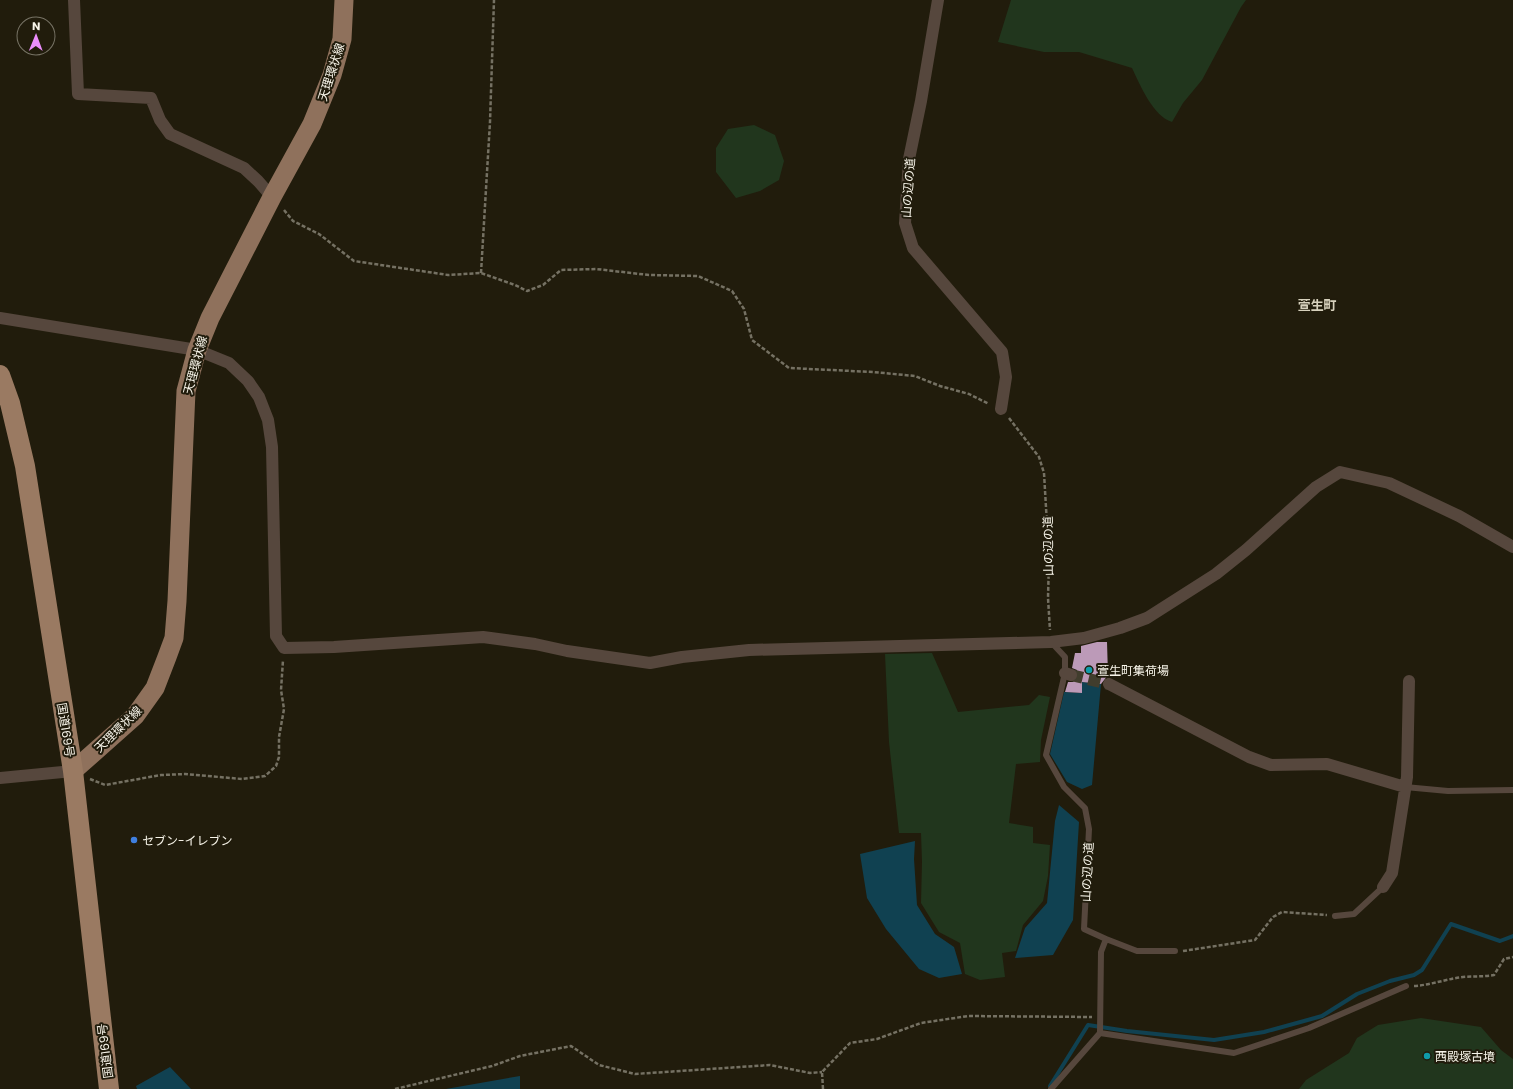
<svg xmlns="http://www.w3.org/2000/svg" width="1513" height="1089" viewBox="0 0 1513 1089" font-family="Poppins,'Noto Sans JP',sans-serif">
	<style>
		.green { fill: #21361d }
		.water { fill: #104151 }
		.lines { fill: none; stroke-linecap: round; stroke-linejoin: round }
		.stream { stroke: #104151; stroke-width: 4 }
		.building { fill: #bc9ab8 }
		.minor-tunnel { stroke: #413d2d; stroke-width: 12; stroke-dasharray: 12 6; stroke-linecap: butt }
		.path { stroke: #757163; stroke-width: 2.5; stroke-dasharray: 4 2; stroke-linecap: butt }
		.service { stroke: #56473d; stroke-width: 6 }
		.minor { stroke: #56473d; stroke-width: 12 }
		.primary { stroke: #8f715c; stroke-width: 19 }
		.trunk { stroke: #9a7a62; stroke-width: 20 }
		.culture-dot { fill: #0f9aa8; stroke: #211c0c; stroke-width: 1.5 }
		.shop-dot { fill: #3f7fe0; stroke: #211c0c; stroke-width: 1.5 }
		.labels { text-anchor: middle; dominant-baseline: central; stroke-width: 4; stroke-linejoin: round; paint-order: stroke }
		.street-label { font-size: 12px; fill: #f8f5ea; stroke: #211c0c }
		.poi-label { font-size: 12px; fill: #f8f5ea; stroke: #211c0c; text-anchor: start }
		.neighbourhood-label { font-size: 13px; font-weight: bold; fill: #d7d1bd; stroke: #211c0c }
	</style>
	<rect width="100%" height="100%" fill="#211c0c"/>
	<path class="green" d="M1011 0H1246L1241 7 1202 80 1183 103 1172 122C1153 116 1140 85 1132 68L1079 52H1044L998 42Z
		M754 125 775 135 784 161 779 180 760 191 736 198 716 172V148L728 129Z
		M932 653 958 712 1029 705 1039 695 1050 697 1041 740 1040 762 1016 764 1009 823 1033 827V843L1050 845 1048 876 1043 901 1023 925 1016 951 1002 953 1005 977 980 980 965 974 960 943 939 932 921 903 922 862 921 833H899L889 742 885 654Z
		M1421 1018 1481 1027 1501 1050 1513 1059V1089H1299L1306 1080 1349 1053 1357 1038 1378 1025Z"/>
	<path class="water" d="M1082 682 1101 684 1092 785 1082 789 1067 782 1050 754 1064 692 1082 693Z
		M1059 805 1079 822 1073 920 1053 955 1015 958 1025 928 1047 903 1055 821Z
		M915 841 914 859 917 905 935 934 954 947 962 974 939 978 919 969 886 929 867 898 860 854Z
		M170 1067 191 1089H137L136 1086Z
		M520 1076V1089H446Z"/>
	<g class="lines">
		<path class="stream" d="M1050 1086 1088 1025 1127 1031 1214 1040 1264 1032 1322 1016 1357 994 1390 981 1414 975 1422 970 1451 924 1500 941 1513 936"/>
	</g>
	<path class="building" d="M1097 642H1107L1108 675 1101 684 1082 682V693L1065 692 1068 682H1073L1078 677 1077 670 1072 668 1075 653H1081V646Z"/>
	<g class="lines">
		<path class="minor-tunnel" d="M1071 675 1109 684"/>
		<path class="path" d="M284 210 293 221 319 234 354 261 448 275 481 273 515 285 527 291 543 285 561 270 596 269 649 275 698 276 732 291 744 309 752 340 789 368 873 372 915 376 940 386 969 394 989 404
			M481 273 490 122 494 0
			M1009 418 1039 457 1044 473 1049 559 1048 598 1050 630
			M90 779 105 785 161 775 185 774 242 779 265 776 276 766 279 757V737L284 709 281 690 283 660
			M1183 951 1255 940 1273 917 1282 912 1327 915
			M1414 986C1431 985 1446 979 1463 977 1474 976 1484 977 1494 975L1504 959 1513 957
			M395 1089 492 1066 520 1056 571 1046 599 1065 635 1074 770 1065 810 1073 822 1072
			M823 1089 822 1072 850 1043 877 1039 921 1023 968 1016 1092 1017"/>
		<path class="service" d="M1405 787 1448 791 1513 790
			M1335 916 1354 914 1383 887
			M1106 939 1137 951H1175
			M1100 1033 1234 1053 1309 1028 1406 986
			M1051 1089 1100 1033 1101 952 1106 939 1084 929 1089 829 1085 808 1064 787 1046 755 1065 673V657L1051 642"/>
		<path class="minor" d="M74 0 78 94 151 98 160 120 170 134 244 168 258 181 272 197
			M938 0 921 101 909 159 905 223 913 248 1002 352 1006 377 1001 409
			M0 318 197 350 229 363 248 381 259 397 268 420 272 447 276 636 284 648 334 647 483 637 535 644 567 651 650 663 682 657 749 650 1051 642 1084 638 1120 628 1147 618 1216 574 1246 550 1316 487 1340 472 1389 483 1459 516 1513 547
			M1065 673 1071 675
			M1109 684 1249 757 1271 765 1327 764 1405 787
			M0 778 73 771
			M1383 887 1392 873 1407 777 1409 681"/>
		<path class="primary" d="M73 771 135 716 155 688 167 657 174 638 177 601 186 391 197 350 210 318 272 197 312 124 332 75 342 39 344 0"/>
		<path class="trunk" d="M0 375 10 403 25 466 73 771 109 1089"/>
	</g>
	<g class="culture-dot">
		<circle cx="1089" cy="670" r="4"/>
		<circle cx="1427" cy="1056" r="4"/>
	</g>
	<circle class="shop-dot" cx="134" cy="840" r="4"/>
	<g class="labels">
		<g class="street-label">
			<text transform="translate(331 72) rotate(-72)">天理環状線</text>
			<text transform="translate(908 188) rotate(-86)">山の辺の道</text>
			<text transform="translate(195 365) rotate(-75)">天理環状線</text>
			<text transform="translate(1048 546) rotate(-91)">山の辺の道</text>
			<text transform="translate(118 729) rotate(-44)">天理環状線</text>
			<text transform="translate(66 730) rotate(81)">国道169号</text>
			<text transform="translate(1087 872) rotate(-87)">山の辺の道</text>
			<text transform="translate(105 1051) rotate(-97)">国道169号</text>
		</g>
		<g class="poi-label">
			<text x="1097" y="670">萱生町集荷場</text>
			<text x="142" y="840">セブン-イレブン</text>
			<text x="1435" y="1056">西殿塚古墳</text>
		</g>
		<g class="neighbourhood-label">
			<text x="1317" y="305">萱生町</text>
		</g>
	</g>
	<g transform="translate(36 36) rotate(1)"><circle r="19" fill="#211c0c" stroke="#777365"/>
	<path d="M0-3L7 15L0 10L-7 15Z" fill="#eb8dfc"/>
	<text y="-6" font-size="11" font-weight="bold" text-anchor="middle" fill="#f8f5ea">N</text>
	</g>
</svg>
